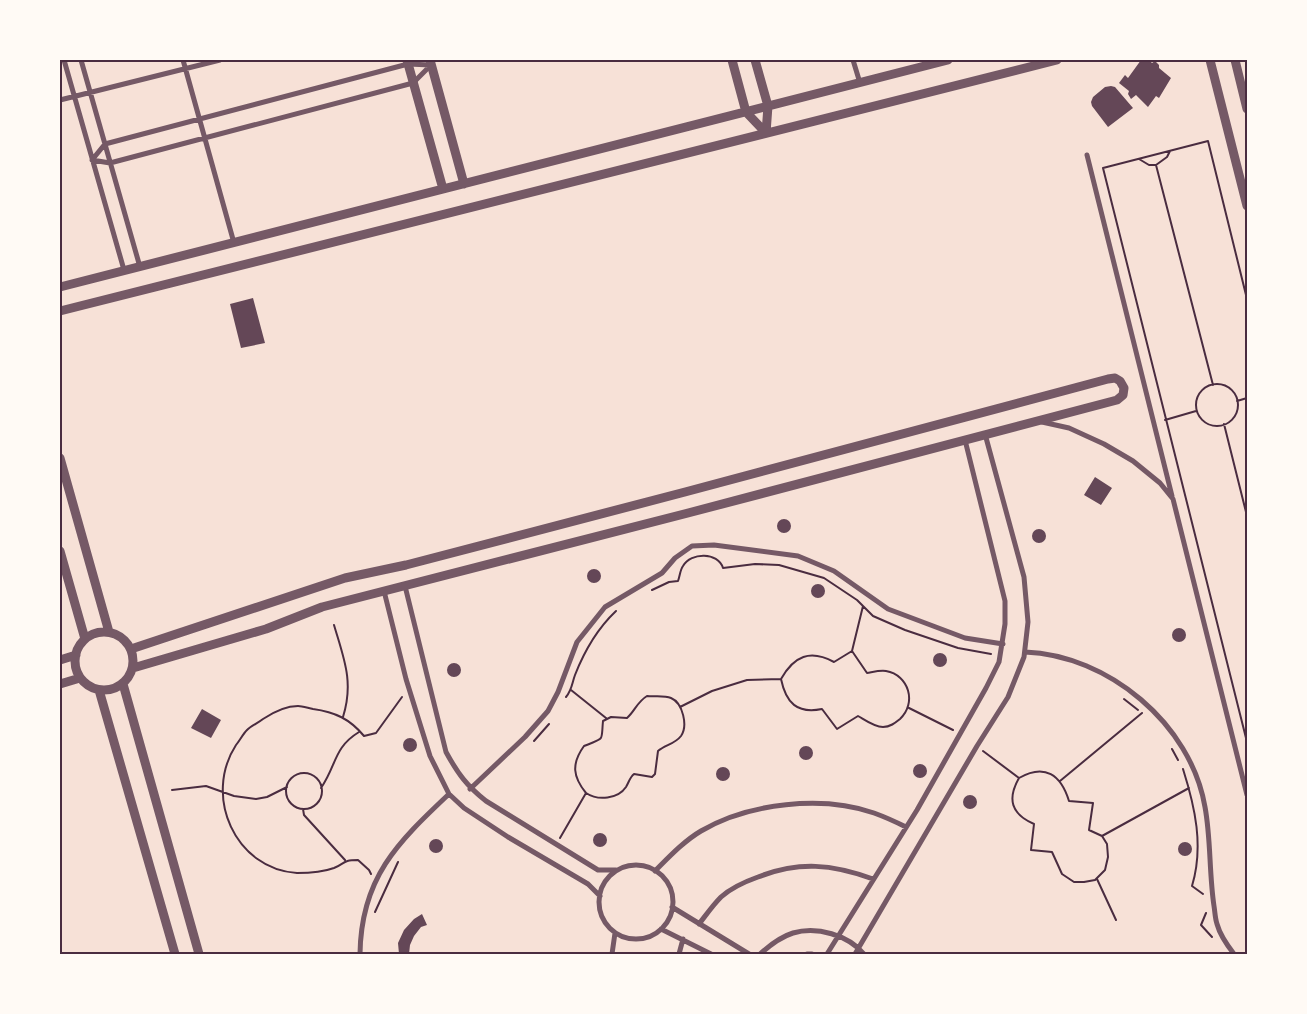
<svg xmlns="http://www.w3.org/2000/svg" width="1307" height="1014" viewBox="0 0 1307 1014" font-family="Cabin,sans-serif">
	<style>
		.building { fill: #644757 }
		.lines { fill: none; stroke-linecap: round; stroke-linejoin: round }
		.path { stroke: #4a2c40; stroke-width: 2 }
		.minor { stroke: #755966; stroke-width: 5 }
		.tertiary { stroke: #755966; stroke-width: 9 }
		.neatline { fill: none; stroke: #4a2c40; stroke-width: 2 }
	</style>
	<rect width="100%" height="100%" fill="#f7e1d7"/>
	<path class="building" d="M1141 60H1149L1152 63 1155 61 1159 65V68L1171 78 1159 98 1156 96 1148 107 1136 95 1131 99 1128 94 1129 91 1119 83 1125 75 1128 78Z
		M1111 86 1115 87 1133 108 1108 127 1092 106 1091 102 1093 97 1105 87Z
		M253 298 265 343 241 348 230 304Z
		M1095 477 1112 488 1101 505 1084 495Z
		M777 526a7 7 0 1 1 14 0a7 7 0 1 1-14 0Z
		M1032 536a7 7 0 1 1 14 0a7 7 0 1 1-14 0Z
		M587 576a7 7 0 1 1 14 0a7 7 0 1 1-14 0Z
		M811 591a7 7 0 1 1 14 0a7 7 0 1 1-14 0Z
		M1172 635a7 7 0 1 1 14 0a7 7 0 1 1-14 0Z
		M933 660a7 7 0 1 1 14 0a7 7 0 1 1-14 0Z
		M447 670a7 7 0 1 1 14 0a7 7 0 1 1-14 0Z
		M202 709 221 720 211 738 191 728Z
		M403 745a7 7 0 1 1 14 0a7 7 0 1 1-14 0Z
		M799 753a7 7 0 1 1 14 0a7 7 0 1 1-14 0Z
		M913 771a7 7 0 1 1 14 0a7 7 0 1 1-14 0Z
		M716 774a7 7 0 1 1 14 0a7 7 0 1 1-14 0Z
		M963 802a7 7 0 1 1 14 0a7 7 0 1 1-14 0Z
		M593 840a7 7 0 1 1 14 0a7 7 0 1 1-14 0Z
		M429 846a7 7 0 1 1 14 0a7 7 0 1 1-14 0Z
		M1178 849a7 7 0 1 1 14 0a7 7 0 1 1-14 0Z
		M422 914 427 925 421 927 414 936 410 945 409 954H399L398 943 404 930 414 919Z"/>
	<g class="lines">
		<path class="path" d="M1139 159 1149 165H1156L1167 157 1170 151
			M1156 165 1213 385
			M1247 299 1208 141 1103 168 1247 742
			M1196 405a21 21 0 1 1 42 0a21 21 0 1 1-42 0Z
			M1237 401 1247 398
			M1165 420 1196 411
			M1224 424 1247 516
			M652 590 669 582 678 581C680 576 680 570 683 566 691 552 718 552 723 568L755 564 779 565 824 578 857 600 873 616 905 630 958 648 991 654
			M334 625C344 659 354 682 343 717
			M852 651 863 606
			M571 690 606 718
			M566 697C572 690 572 683 575 675 584 652 598 628 616 611
			M1124 699 1138 710
			M680 707 712 691 747 680 781 679C794 656 810 649 834 662L852 651 867 673C873 672 880 670 886 671 909 675 917 703 900 719 895 723 890 727 883 727 874 727 865 720 858 716L837 729 822 709C797 714 786 703 781 679
			M909 708 953 730
			M534 741 549 724
			M1172 749 1178 760
			M983 751 1019 778C1007 799 1011 814 1034 824L1031 850 1052 852 1062 874 1074 882H1084L1095 880 1105 870 1108 857 1107 844 1102 836 1089 830 1093 803 1069 801C1061 775 1045 763 1019 778
			M1183 769C1195 807 1204 846 1192 886L1203 894
			M286 791a18 18 0 1 1 36 0a18 18 0 1 1-36 0Z
			M1060 781 1142 713
			M321 788C337 765 333 748 359 732
			M172 790 206 786 234 796 256 799 267 797 287 787
			M303 809 304 815 345 860
			M1102 836 1189 788
			M560 838 586 793C573 777 571 764 584 746 605 737 601 743 603 721L611 717 627 718C635 711 637 702 647 696 654 697 664 695 671 698 683 703 688 726 681 736 675 744 665 745 658 751L655 774 652 777 634 774C630 777 629 782 626 787 618 799 598 801 586 793
			M371 874 369 870 358 860C342 860 346 863 334 868 323 872 309 873 297 873 235 869 203 796 236 745 240 740 243 734 247 730 251 726 258 723 263 719 272 713 286 706 298 706 302 706 308 708 313 709 335 712 350 719 364 736L376 733 402 697
			M1097 879 1116 920
			M375 912 398 862
			M1206 913 1201 925 1212 937"/>
		<path class="minor" d="M64 60 124 270
			M81 60 140 267
			M183 60 234 243
			M853 60 860 83
			M408 64 431 65 413 83 110 163 92 160 105 144Z
			M60 100 220 60
			M1087 155 1172 496
			M1042 422 1069 428 1104 444 1133 461 1160 483 1173 499 1247 795
			M405 586 446 752C458 774 467 786 486 801L598 870H616
			M384 591 406 679 430 756 449 794 464 808 508 837 588 884 600 896
			M1025 652C1108 655 1191 724 1205 807 1211 839 1209 873 1214 906 1215 912 1215 918 1217 924 1220 935 1227 945 1234 954
			M470 789 525 737 548 711 558 692 577 642 605 607 662 573 675 558 692 546 714 545 798 556 834 571 888 609 965 638 1003 644
			M599 902a37 37 0 1 1 74 0a37 37 0 1 1-74 0Z
			M655 871C669 857 684 841 701 831 749 803 822 795 874 813 885 817 896 822 906 827
			M672 907 749 954
			M699 924C706 915 713 905 721 897 732 887 744 882 758 877 799 861 832 864 873 879
			M661 929 711 954
			M360 954C361 878 397 843 449 794
			M612 954 615 933
			M679 954 683 939
			M760 954C770 945 780 937 793 933 817 926 848 935 864 954
			M807 954H812
			M827 954 917 810 986 688 999 662 1005 624V601L965 440
			M855 954 977 746 1008 697 1024 657 1028 622 1024 577 985 434"/>
		<path class="tertiary" d="M407 60 443 189
			M430 60 464 184
			M732 60 746 112 766 133
			M755 60 768 106 766 133
			M1210 60 1247 206
			M1235 60 1247 109
			M60 287 948 60
			M60 311 1057 60
			M60 458 109 632
			M60 551 85 639
			M75 661a29 29 0 1 1 58 0a29 29 0 1 1-58 0Z
			M131 649 345 578 406 565 685 492 1108 379 1115 378 1120 381 1124 388 1123 395 1117 400 688 513 322 607 266 629 133 668
			M60 660 76 655
			M60 684 80 678
			M123 684 199 954
			M99 690 175 954"/>
	</g>
	<rect width="1307" height="1014" fill="none" stroke="#fffaf5" stroke-width="122"/>
	<rect x="61" y="61" width="1185" height="892" class="neatline"/>
</svg>
